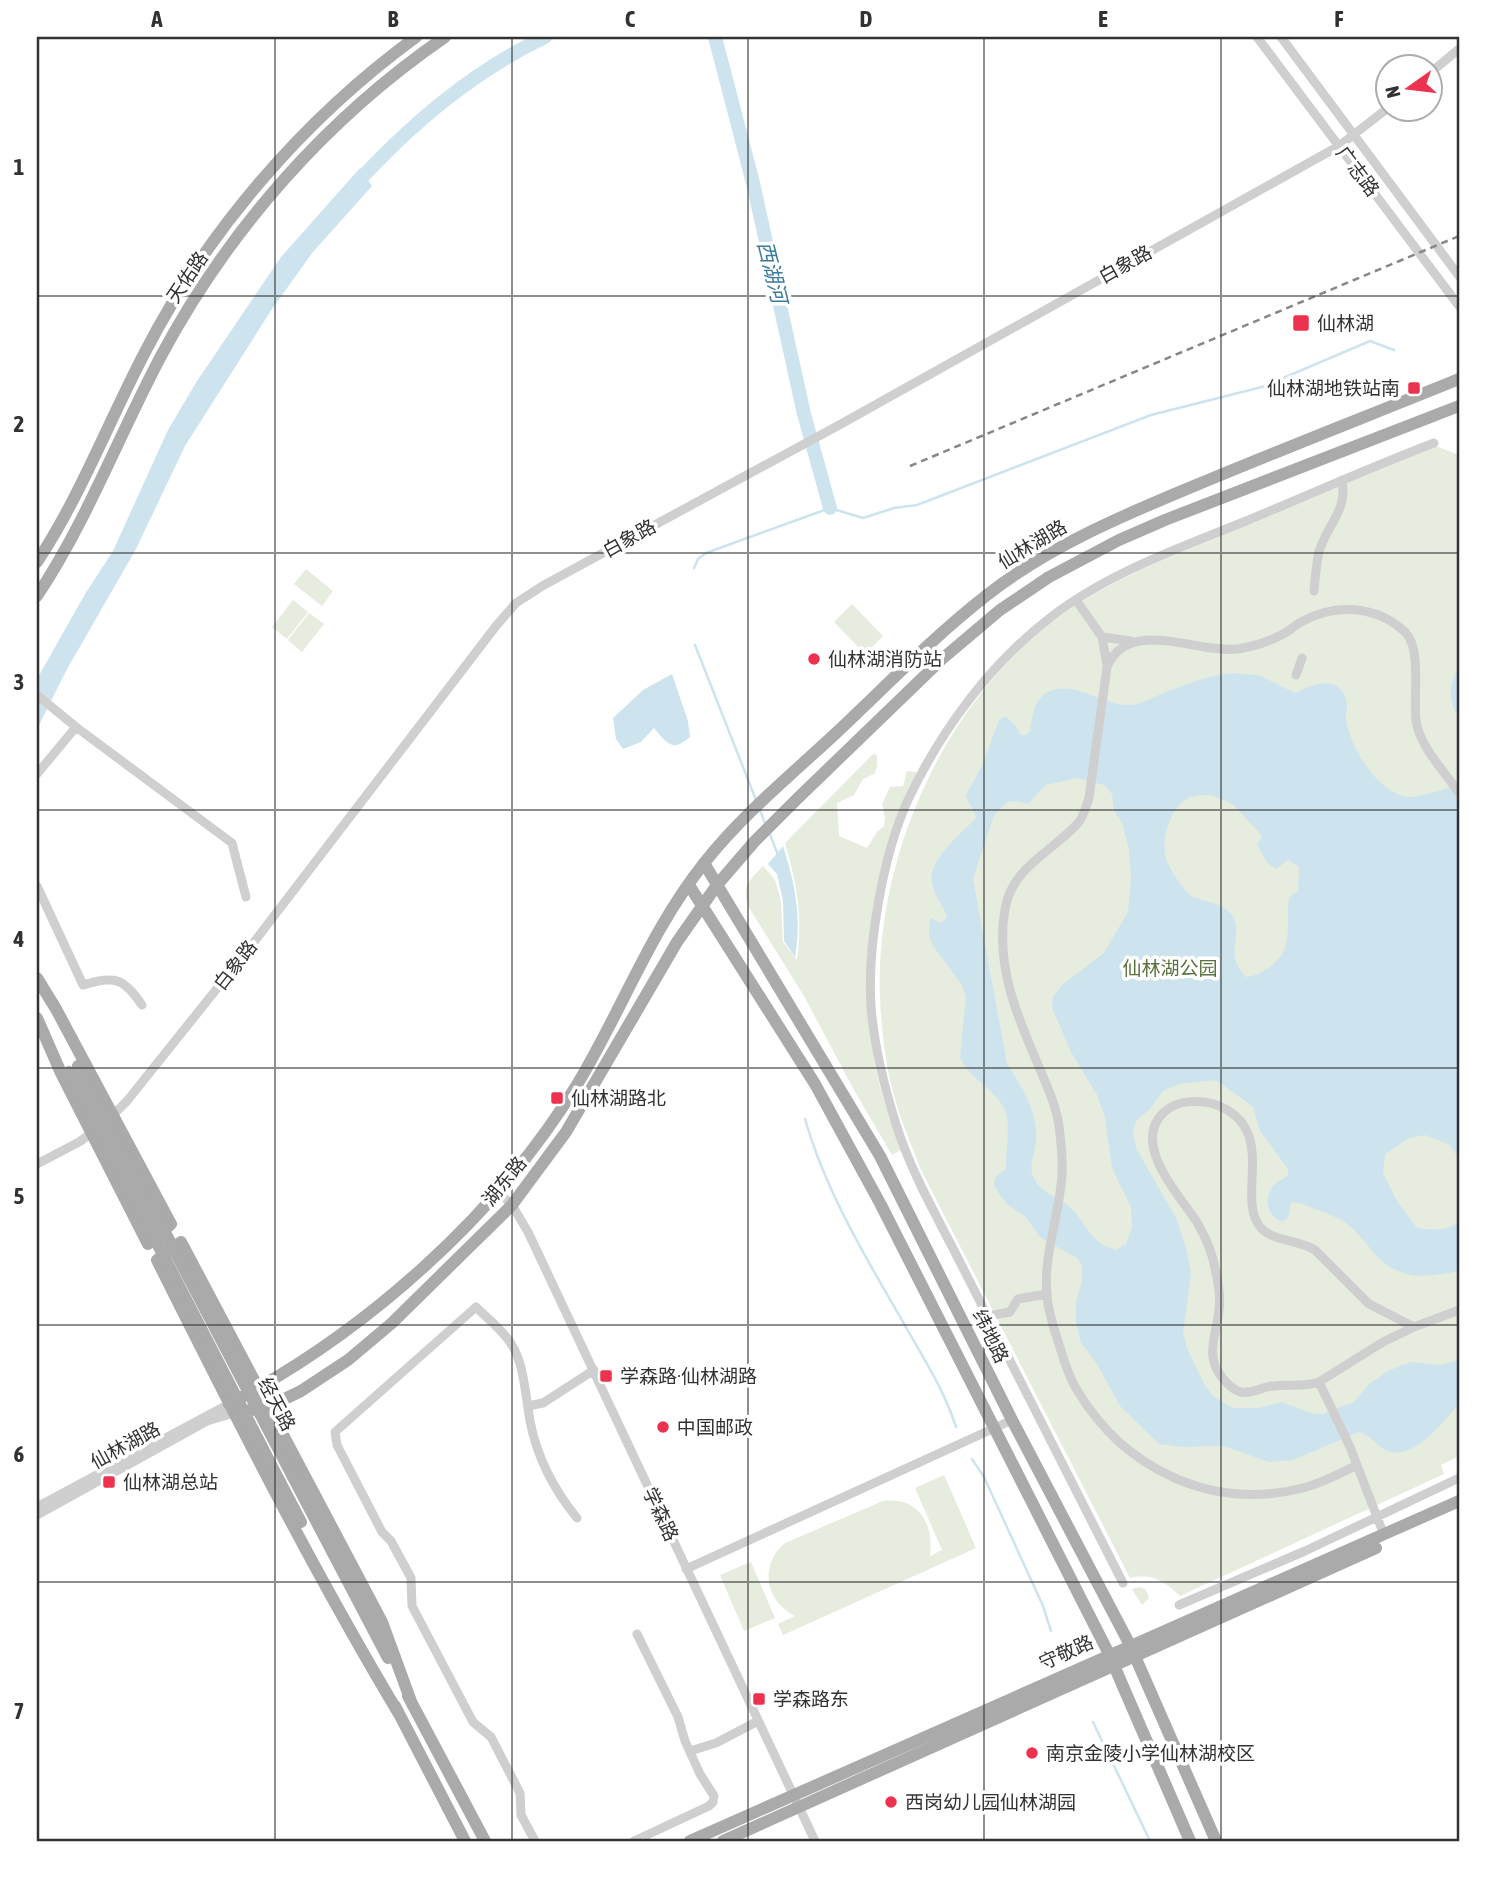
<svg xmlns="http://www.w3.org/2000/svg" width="1496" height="1878" viewBox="0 0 1496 1878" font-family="'Asap Condensed','Noto Sans SC',sans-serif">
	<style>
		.green { fill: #e6ecde }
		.water { fill: #cde4ef; fill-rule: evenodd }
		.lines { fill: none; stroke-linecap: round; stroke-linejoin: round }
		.stream { stroke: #cde4ef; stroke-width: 2.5 }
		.river { stroke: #cde4ef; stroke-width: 14 }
		.minor { stroke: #cfcfcf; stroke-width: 9 }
		.major { stroke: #aaa; stroke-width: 12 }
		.rail { stroke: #878787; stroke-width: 2.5; stroke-dasharray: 7 5; stroke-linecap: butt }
		.major-bridge { stroke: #aaa; stroke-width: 12 }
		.grid { fill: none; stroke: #323232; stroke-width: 2; stroke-opacity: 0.55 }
		.poi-dot { fill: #ec324e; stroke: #fff; stroke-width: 2.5 }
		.labels { text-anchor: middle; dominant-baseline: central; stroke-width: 7; stroke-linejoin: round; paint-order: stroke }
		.street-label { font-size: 19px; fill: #323232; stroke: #fff }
		.poi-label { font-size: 19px; fill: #323232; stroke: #fff; text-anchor: start }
		.park-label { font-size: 19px; fill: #59713d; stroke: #fff }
		.water-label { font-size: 21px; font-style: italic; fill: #3c7c99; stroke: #fff }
		.neatline { fill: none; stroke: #323232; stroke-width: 2.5 }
		.grid-label { font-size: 23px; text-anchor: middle; font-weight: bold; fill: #323232 }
	</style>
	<rect width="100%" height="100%" fill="#fff"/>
	<path class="green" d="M1436 446 1459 455V1456L1441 1465 1444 1474 1180 1596C1165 1581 1151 1573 1130 1578L920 1168C912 1145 901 1122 895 1099 888 1076 884 1049 882 1026 865 872 943 693 1073 607 1121 575 1178 554 1231 532 1299 503 1368 475 1436 446Z
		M306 569 333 591 322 606 294 584Z
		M293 600 308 612 287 639 272 627Z
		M852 604 883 636 865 654 834 622Z
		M309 613 324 624 302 652 288 640Z
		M873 754 877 755V767L874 774 863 779 854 795 837 803 839 836 867 848 877 832 884 826 885 818 882 804 890 787 903 786 907 771 917 772C875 860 859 956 873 1053 878 1087 890 1119 901 1150L892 1155 854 1090 804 996 748 906C742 885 749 881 763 866L775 880 781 901 783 942 797 960C803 916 797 885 785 843Z
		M944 1475 976 1548 783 1635 778 1624 795 1616C765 1601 759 1565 785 1543L883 1501C920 1497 934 1525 930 1556L942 1550 915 1488Z
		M751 1562 775 1618 744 1631 720 1575Z
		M1140 1587 1146 1590 1149 1598 1142 1605 1132 1589Z"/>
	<path class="water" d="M360 168 372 186 313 252 272 309 185 446 136 549 66 671 37 729V679L85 594 113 551 168 430 197 381 281 257Z
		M1459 667V718C1448 700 1448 685 1459 667Z
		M1235 673 1261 676 1295 693C1313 684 1342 673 1347 704 1347 709 1346 715 1346 720 1350 747 1377 792 1407 797 1418 798 1447 788 1459 785V1159L1450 1145 1425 1135 1409 1138 1385 1154 1383 1173 1396 1199 1417 1228C1432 1230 1447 1231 1459 1222V1271C1438 1275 1416 1280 1396 1270 1377 1262 1368 1243 1353 1229 1343 1219 1329 1214 1315 1209 1306 1206 1299 1201 1290 1203 1292 1248 1240 1197 1288 1176V1169L1260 1131 1253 1107 1219 1082 1213 1080 1179 1084 1163 1091 1150 1109 1136 1121 1133 1133 1136 1148 1176 1218 1187 1251 1191 1274 1183 1333 1187 1348 1204 1384 1214 1397 1233 1408H1258L1282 1402 1313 1414H1322L1354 1402 1369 1384 1388 1371 1410 1362 1441 1365 1459 1360V1404C1443 1422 1410 1467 1382 1448 1373 1442 1370 1435 1359 1432L1293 1460 1269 1462 1224 1446 1182 1447 1159 1444 1120 1406 1097 1364 1081 1343 1076 1323V1302L1082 1280V1265L1077 1258 1041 1238 1025 1216 1008 1205 999 1194 994 1184 996 1176 1006 1169C1005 1150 1012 1125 1004 1108 993 1087 969 1079 960 1057L966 997 962 985 933 946 929 936 930 918 941 923 947 918C944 906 934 896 932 883 927 860 962 833 976 818 974 808 968 804 966 795L982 766 999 720 1005 716 1016 726 1021 735H1026L1030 732C1032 718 1034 697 1050 691 1077 681 1101 705 1128 705 1142 705 1155 696 1168 691 1190 683 1212 674 1235 673ZM1077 778 1104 785 1112 794 1114 811 1122 823 1129 850 1131 878 1128 912 1104 953 1062 985 1053 997 1052 1008 1071 1052 1097 1095 1105 1117 1112 1168 1131 1207 1132 1227 1126 1244 1116 1250C1086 1242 1086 1218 1065 1203 1053 1195 1039 1191 1033 1176 1028 1164 1036 1151 1036 1139 1038 1111 1021 1086 1007 1064L973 879 994 815 1007 802 1016 801 1028 804 1046 785ZM1210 795C1235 803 1235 806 1252 825 1257 830 1259 831 1262 838L1257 844 1267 863 1276 869 1288 860 1299 867 1298 891 1289 897C1285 926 1296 950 1267 969 1260 973 1254 976 1246 977 1222 953 1244 937 1233 917 1221 898 1198 904 1187 892 1179 883 1167 866 1165 854 1162 835 1172 801 1194 796 1199 795 1205 795 1210 795Z
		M672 674 688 721 690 737C672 753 667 743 654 728L641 742 623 749 616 739 613 718 643 690Z
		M783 846C795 883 802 918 795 957L784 941 783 901 777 874 768 864Z"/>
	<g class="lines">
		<path class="stream" d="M694 568 698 559 706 553 830 508 863 518 894 508 917 505 1151 415 1262 387 1370 341 1394 350
			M695 645 756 800
			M760 810 765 823
			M769 832 778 855
			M805 1119C826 1192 865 1256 903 1322 922 1356 944 1389 956 1427
			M972 1459 984 1477 1043 1606 1051 1631
			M1093 1722 1150 1841"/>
		<path class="river" d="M715 37 753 183 804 414 830 508
			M353 187C409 126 470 73 545 37"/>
		<path class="minor" d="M1257 37 1459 306
			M1281 37 1459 276
			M1430 73 1459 49
			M1314 591C1315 578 1316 565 1319 552 1327 524 1348 511 1342 480
			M1076 600 1102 637 1107 665
			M1102 637 1131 641
			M1296 675 1302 658
			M37 695 76 727 232 843 246 897
			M37 774 76 727
			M37 886 83 985C114 975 124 978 142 1005
			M109 1119 127 1101 251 946 496 626 516 603 544 585 841 424 1339 146 1388 108
			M37 1164 79 1142 96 1130
			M498 1192 512 1205 528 1232 815 1841
			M987 1316 1010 1312 1018 1299 1047 1294
			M1414 1327 1369 1304 1315 1250C1300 1240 1274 1242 1261 1228 1234 1198 1281 1127 1214 1104 1200 1100 1180 1100 1168 1109 1126 1140 1180 1195 1198 1224 1206 1238 1212 1252 1215 1268 1218 1281 1221 1297 1219 1310 1216 1339 1202 1359 1228 1384 1232 1388 1236 1391 1241 1392 1250 1394 1259 1389 1267 1387 1285 1383 1302 1388 1319 1382L1383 1342 1414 1327 1459 1310
			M1319 1382 1350 1447 1384 1535
			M528 1406 543 1403 594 1370
			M1357 1465C1339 1474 1322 1483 1303 1488 1212 1511 1125 1470 1077 1390 1068 1376 1063 1357 1058 1341 1053 1326 1048 1310 1047 1295 1043 1254 1060 1214 1062 1174 1063 1158 1061 1142 1059 1126 1056 1105 1047 1086 1039 1067 1017 1016 995 965 1005 909 1012 866 1054 851 1079 822 1084 815 1086 806 1089 798L1107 667C1128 616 1197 654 1238 649 1252 647 1271 641 1283 634 1290 631 1295 625 1301 622 1335 603 1376 605 1405 632 1422 648 1413 697 1416 720 1419 746 1445 772 1459 793
			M37 1507 229 1404
			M37 1515 207 1421 234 1413
			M686 1569 1012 1420
			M1123 1583C1071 1480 1018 1377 966 1274 942 1225 912 1176 896 1124 884 1086 874 1046 871 1006 867 946 883 855 908 800 941 730 990 664 1051 617 1108 573 1180 548 1246 521 1309 495 1371 467 1434 443
			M1179 1605 1305 1551 1459 1478
			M690 1751 716 1743 758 1721
			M535 1841 521 1815 520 1793 491 1737 473 1722 412 1606 411 1578 391 1541 382 1532 337 1445 335 1432 476 1307C489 1320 504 1331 513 1347 524 1365 526 1399 530 1421 537 1457 554 1490 577 1518
			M634 1841 709 1806 713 1802 714 1796 700 1774 685 1741 678 1717 637 1634"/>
		<path class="major" d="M37 562C80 497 108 423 144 354 207 231 304 119 416 37
			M37 596C87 521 119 435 161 356 229 229 327 118 445 37
			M704 863 880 1156 1012 1420 1130 1645 1216 1841
			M689 885 815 1084 881 1205 1109 1654 1190 1841
			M37 978 56 1009 171 1224 148 1244 61 1073 37 1018
			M229 1404C366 1332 497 1216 578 1083 622 1010 651 929 705 862 742 815 791 775 835 734 884 688 933 637 987 595 1052 544 1131 512 1206 481 1290 446 1375 413 1459 379
			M234 1413 268 1407 301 1391 348 1360 392 1323 512 1205 566 1132 677 942 717 885 754 842 798 798 942 659 1000 610 1049 577 1119 540 1165 520 1459 406
			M292 1475 388 1658
			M280 1482 301 1522
			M408 1696 485 1841
			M395 1706 465 1841
			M399 1714C311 1567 234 1414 157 1260L181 1242 382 1622 412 1704
			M690 1841 1459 1501
			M723 1841 1376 1548"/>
		<path class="rail" d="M910 466 1459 236"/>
		<path class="major-bridge" d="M78 1066 292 1475
			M69 1072 280 1482"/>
	</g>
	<path class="grid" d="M275 37V1841M512 37V1841M748 37V1841M984 37V1841M1221 37V1841M37 296H1459M37 553H1459M37 810H1459M37 1068H1459M37 1325H1459M37 1582H1459"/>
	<g class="poi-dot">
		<rect x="1292" y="314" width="18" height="18" rx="3.5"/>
		<rect x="1407" y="381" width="14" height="14" rx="3.5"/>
		<circle cx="814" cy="659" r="7"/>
		<rect x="550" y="1091" width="14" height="14" rx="3.5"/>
		<rect x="599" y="1369" width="14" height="14" rx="3.5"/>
		<circle cx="663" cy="1427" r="7"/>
		<rect x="102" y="1475" width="14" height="14" rx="3.5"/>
		<rect x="752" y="1692" width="14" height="14" rx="3.5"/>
		<circle cx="1032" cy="1753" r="7"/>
		<circle cx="891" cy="1802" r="7"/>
	</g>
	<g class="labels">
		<g class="street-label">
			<text transform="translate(1358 171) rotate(53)">广志路</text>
			<text transform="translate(1125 264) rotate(-29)">白象路</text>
			<text transform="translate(187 277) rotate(-56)">天佑路</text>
			<text transform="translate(629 538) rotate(-29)">白象路</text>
			<text transform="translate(1032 544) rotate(-31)">仙林湖路</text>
			<text transform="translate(235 965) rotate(-52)">白象路</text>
			<text transform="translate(504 1181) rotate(-51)">湖东路</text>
			<text transform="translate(991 1336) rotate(64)">纬地路</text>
			<text transform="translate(277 1404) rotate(62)">经天路</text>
			<text transform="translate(125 1445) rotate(-29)">仙林湖路</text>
			<text transform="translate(661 1514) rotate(65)">学森路</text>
			<text transform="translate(1066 1652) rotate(-24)">守敬路</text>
		</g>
		<g class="poi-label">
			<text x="1317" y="323">仙林湖</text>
			<text x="1400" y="388" text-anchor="end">仙林湖地铁站南</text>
			<text x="828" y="659">仙林湖消防站</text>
			<text x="571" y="1098">仙林湖路北</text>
			<text x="620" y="1376">学森路·仙林湖路</text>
			<text x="677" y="1427">中国邮政</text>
			<text x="123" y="1482">仙林湖总站</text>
			<text x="773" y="1699">学森路东</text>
			<text x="1046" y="1753">南京金陵小学仙林湖校区</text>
			<text x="905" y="1802">西岗幼儿园仙林湖园</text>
		</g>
		<g class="park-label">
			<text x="1170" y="968">仙林湖公园</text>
		</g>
		<g class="water-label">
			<text transform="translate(773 272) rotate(76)">西湖河</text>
		</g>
	</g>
	<rect width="1496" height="1878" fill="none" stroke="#ffffff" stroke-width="77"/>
	<g transform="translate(1409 88) rotate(256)"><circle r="33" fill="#ffffff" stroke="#adadad" stroke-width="2"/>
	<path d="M0-5L12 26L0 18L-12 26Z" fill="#ec324e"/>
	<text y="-10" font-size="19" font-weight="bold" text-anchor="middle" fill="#323232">N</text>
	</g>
	<rect x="38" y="38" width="1420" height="1802" class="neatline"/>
	<g class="grid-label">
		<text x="157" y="27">A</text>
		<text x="393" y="27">B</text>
		<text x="630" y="27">C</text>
		<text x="866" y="27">D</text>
		<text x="1103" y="27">E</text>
		<text x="1339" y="27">F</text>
		<text x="19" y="175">1</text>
		<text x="19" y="432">2</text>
		<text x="19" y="690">3</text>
		<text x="19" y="947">4</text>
		<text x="19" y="1204">5</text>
		<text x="19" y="1462">6</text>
		<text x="19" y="1719">7</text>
	</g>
</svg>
